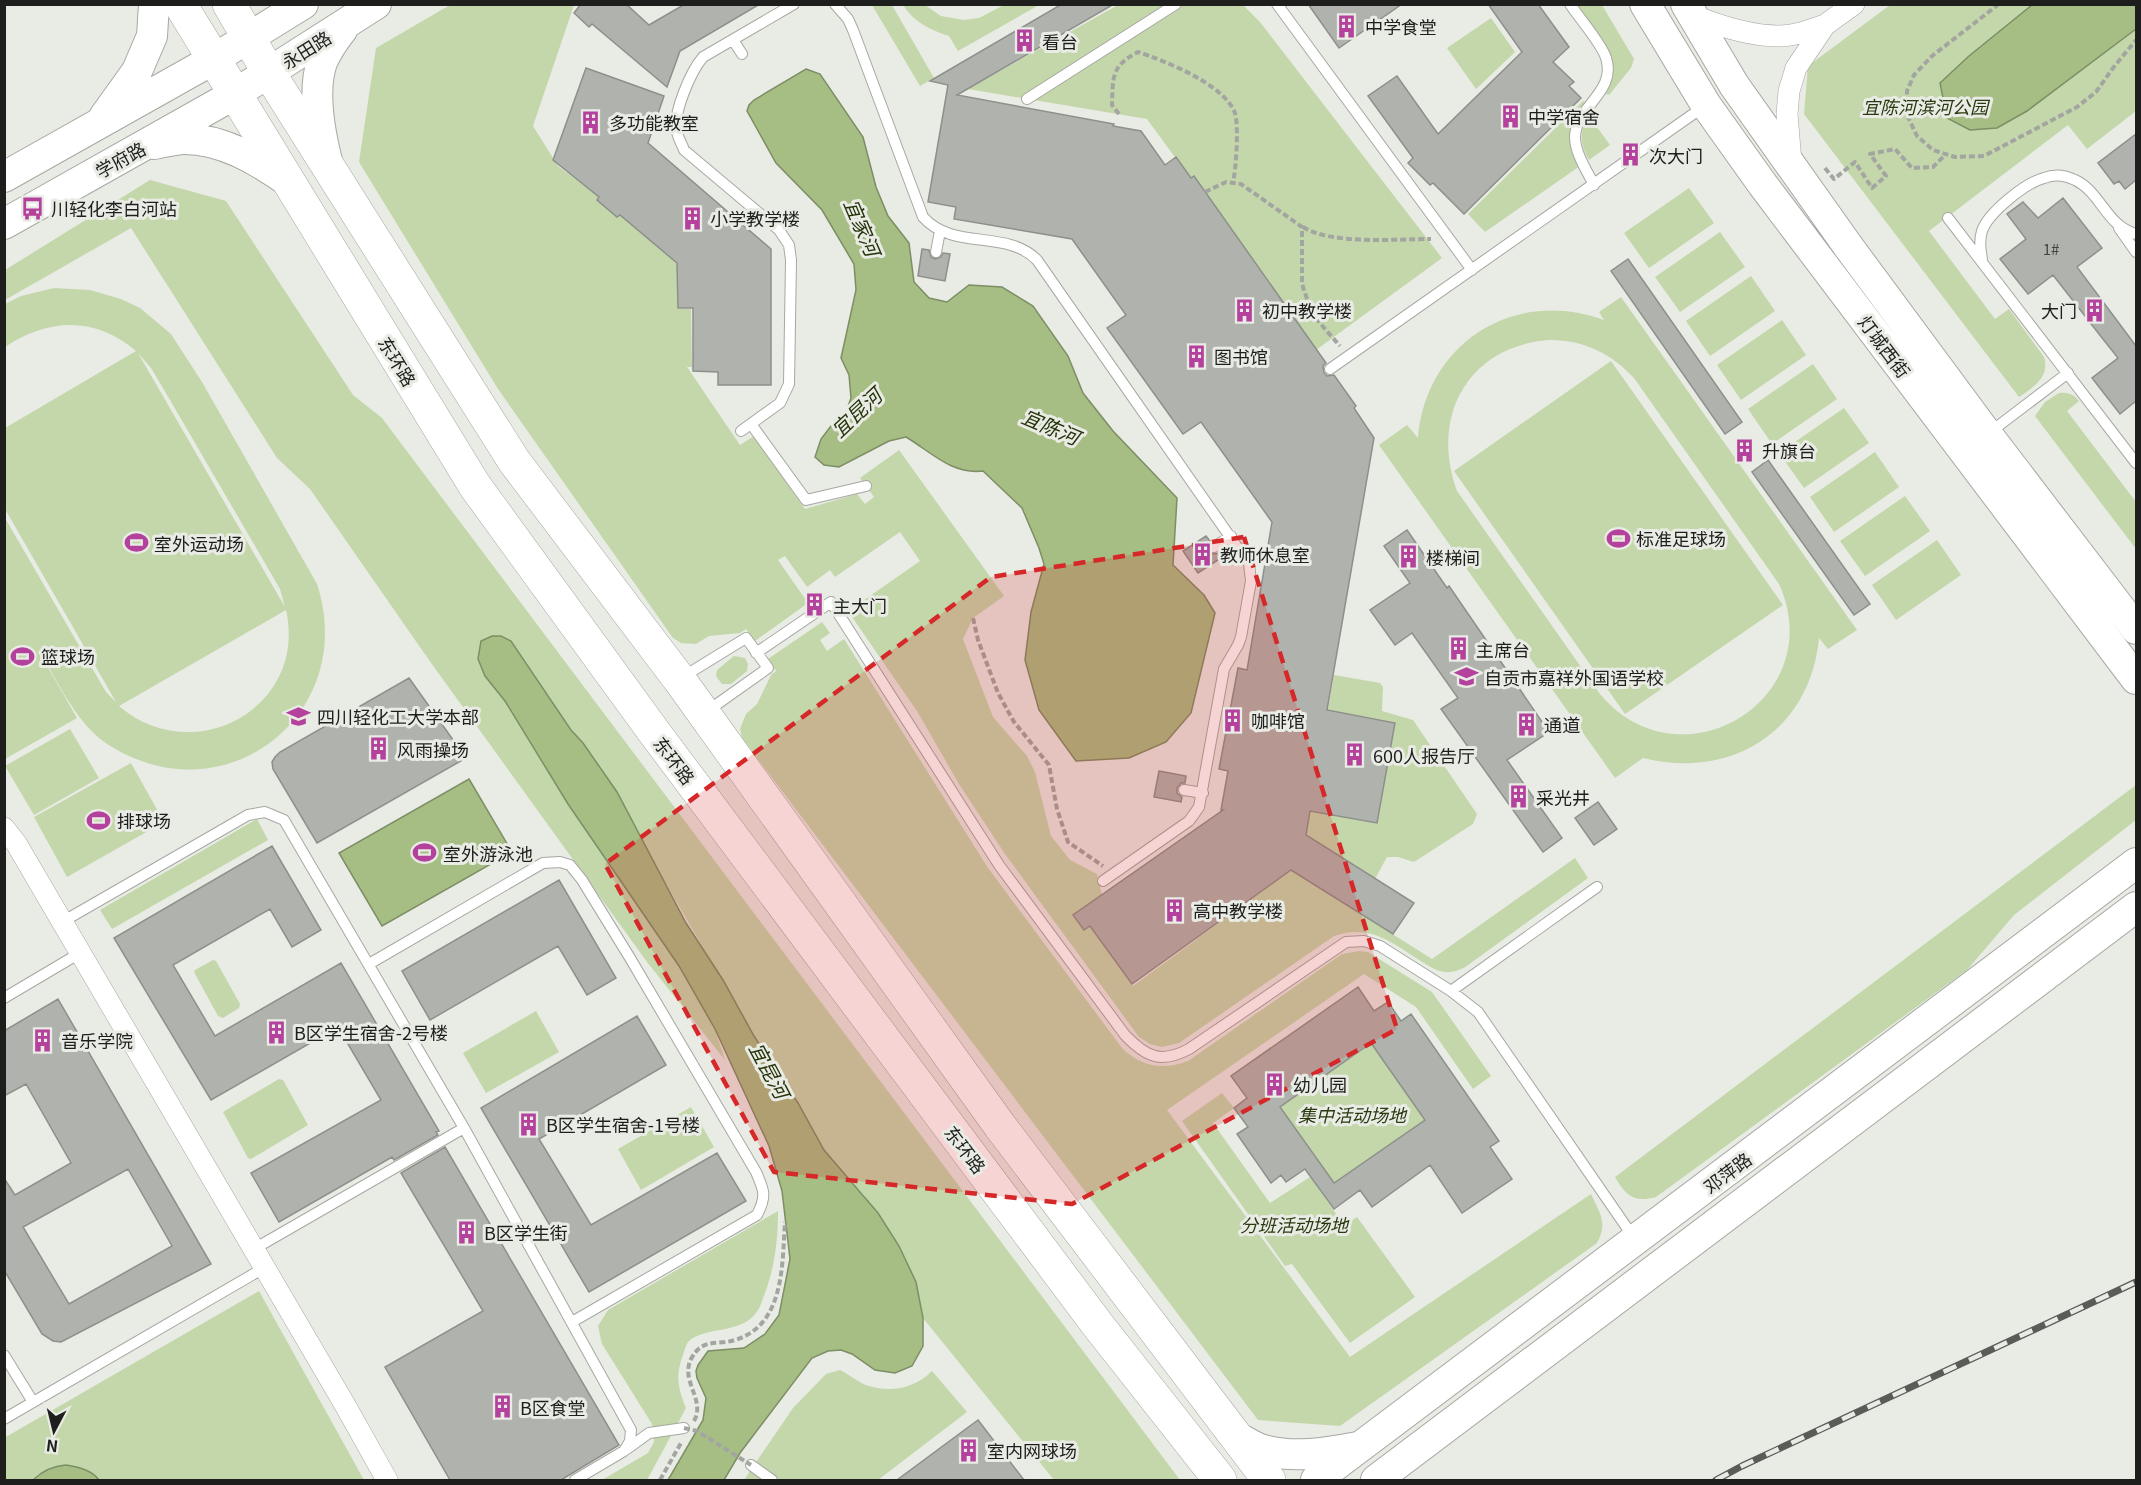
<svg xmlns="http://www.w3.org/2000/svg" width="2141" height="1485" viewBox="0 0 2141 1485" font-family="Georgia,'Noto Sans SC',serif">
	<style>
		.green { fill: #c4d7aa; fill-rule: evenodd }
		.water { fill: #a6bd84; stroke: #7d8e65; stroke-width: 1.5 }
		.building { fill: #b0b3ad; stroke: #8d908a; stroke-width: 1.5; fill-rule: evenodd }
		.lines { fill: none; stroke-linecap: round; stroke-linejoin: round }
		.lane-casing { stroke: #a6a8a2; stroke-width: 12 }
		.street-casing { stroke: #a6a8a2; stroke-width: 22 }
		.secondary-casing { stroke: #a6a8a2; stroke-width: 32 }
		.highway-casing { stroke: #a6a8a2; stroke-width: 34 }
		.path { stroke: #a3a5a0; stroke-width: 4; stroke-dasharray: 6 3; stroke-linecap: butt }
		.lane { stroke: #fff; stroke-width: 10 }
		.street { stroke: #fff; stroke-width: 21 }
		.secondary { stroke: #fff; stroke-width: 30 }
		.highway { stroke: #fff; stroke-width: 33 }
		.rail-casing { stroke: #5a5c58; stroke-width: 7 }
		.rail { stroke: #e9ebe5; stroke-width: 4.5; stroke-dasharray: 14; stroke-linecap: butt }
		.path-bridge { stroke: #a3a5a0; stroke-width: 4; stroke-dasharray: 6 3; stroke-linecap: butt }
		.marked { fill: #d62828; fill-opacity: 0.2; stroke: #d62828; stroke-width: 4.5; stroke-dasharray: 12 8; stroke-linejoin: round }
		.labels { text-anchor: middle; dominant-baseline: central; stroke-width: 6; stroke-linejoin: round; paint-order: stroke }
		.number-label { font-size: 15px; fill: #424441 }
		.poi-label { font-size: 18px; fill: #1e1f1d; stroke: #e9ebe5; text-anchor: start }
		.street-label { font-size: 18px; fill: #1e1f1d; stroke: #e9ebe5 }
		.park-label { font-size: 18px; font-style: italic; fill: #2a390f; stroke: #e9ebe5 }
		.water-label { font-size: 20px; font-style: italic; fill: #26340a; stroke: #e9ebe5 }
	</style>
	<rect width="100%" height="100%" fill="#e9ebe5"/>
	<path class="green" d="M450 5H574L533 126 558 166 599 197 597 200 617 217 620 215 677 263 678 309H691L692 367H687L740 445 754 436 805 509 857 494 865 504 874 497 860 478 899 450 1004 596 973 618 963 639 993 717 1027 756 1035 772 1051 836 1070 860 1097 874 1102 895 1073 915 1084 930 1090 926 1133 986 1291 870 1432 959 1575 858 1588 878 1464 968C1460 969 1455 972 1450 972 1440 973 1432 968 1424 963 1393 944 1372 923 1334 936L1179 1043 1162 1047 1150 1044 1139 1037 1005 854 959 784 917 711 852 617 860 611 857 605 920 561 900 532 835 577 830 570 807 587 785 556 778 560 808 603 755 641 746 629 740 633 709 636 696 644 681 643 673 638 498 389 359 162 376 48Z
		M872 5H892L934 78 920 86Z
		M903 5H925L941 16 964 20 979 18 1004 5H1039L958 51 949 36C930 30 914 22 903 5Z
		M1118 5H1243L1260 22 1442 258 1316 350 1147 119 968 89Z
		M1577 5H1602L1634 59 1631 68 1609 95 1606 94C1623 56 1599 34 1577 5Z
		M1890 5H2136V111L2087 149 2068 125 1929 231 1995 319 2009 309 2044 357C2050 377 2034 387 2019 397L1804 114 1808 66Z
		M1491 18 1515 52 1476 89 1447 48Z
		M1583 101 1585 102C1568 125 1564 141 1580 166L1485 232 1468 214Z
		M1586 120H1592L1610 145 1589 160C1581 146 1579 135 1586 120Z
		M150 180 226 201 353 395 382 418 1180 1480H1054L923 1318 916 1282 899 1246 864 1195 824 1150 798 1103 754 1036 642 842 617 792 583 743 574 733 511 641 501 636H492L478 659 485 676 505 701 568 804 679 966 715 1029 725 1060 647 962 429 660 310 489 277 458 131 228 5 300V270Z
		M1689 188 1714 223 1649 268 1624 233Z
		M1720 232 1745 267 1680 312 1655 277Z
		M1751 276 1775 311 1710 356 1686 321Z
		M54 288 90 290 121 299 140 308 171 334 202 382 317 584C359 713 227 817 112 747 76 726 60 683 38 650L77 718 5 759V518L99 680 106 692 116 702 5 509V428L136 351C95 316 48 318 5 347V304L21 296ZM138 353 151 368 170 400 280 589 285 607ZM286 610C308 708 193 770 119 706Z
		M1621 297 1857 630 1828 649 1819 638C1810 731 1732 780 1643 758L1615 778 1379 445 1407 425 1418 438C1426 343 1514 287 1604 320L1599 312ZM1548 340C1582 339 1611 353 1634 378L1779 584C1831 699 1680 790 1600 694L1457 491C1430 417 1467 347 1548 340Z
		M1782 320 1806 355 1741 400 1717 365Z
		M1611 361 1783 605 1625 714 1454 471Z
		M1813 364 1837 399 1772 444 1748 409Z
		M2059 393C2067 392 2074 394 2079 401L2067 411 2136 502V549L2035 416 2045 402Z
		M1844 408 1869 443 1804 488 1779 453Z
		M1875 452 1899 487 1834 532 1810 497Z
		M1905 496 1930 531 1865 576 1840 541Z
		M1937 540 1961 575 1896 620 1872 585Z
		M822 622 830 633 820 640 827 651 844 639 988 868 1122 1048C1140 1066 1163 1071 1188 1061L1342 954 1359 951 1368 952 1432 992 1491 1076 1473 1089 1416 1007 1364 974 1167 1110 1350 1357 1591 1194C1600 1213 1608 1223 1597 1243L1340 1426 1258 1420 742 738 740 729 746 714 757 704 771 675 776 671 768 659Z
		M734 656 745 658 748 664 747 671 731 684H722L716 676 717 670Z
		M1334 675 1380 683 1383 687 1382 711 1413 720 1477 814 1473 824 1414 862 1398 857H1387L1375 879 1306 835 1310 811 1377 823 1395 723 1328 710Z
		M70 729 99 778 34 815 5 766Z
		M131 763 164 822 67 877 34 817Z
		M2136 785V820L2014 915 1967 970 1656 1197C1634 1203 1626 1196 1615 1177Z
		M257 819 268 840 112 929 100 910Z
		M213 960 216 961 240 1004 239 1008 223 1018 218 1016 194 972 195 970Z
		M536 1011 559 1052 486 1093 463 1053Z
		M1371 1043 1425 1120 1334 1183 1280 1107Z
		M279 1079 283 1080 308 1125 251 1159 248 1158 223 1112Z
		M1222 1093 1234 1108 1213 1123 1270 1203 1310 1177 1344 1225 1342 1227 1357 1217 1415 1297 1350 1343 1292 1264 1285 1266 1182 1121Z
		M691 1107 714 1147 641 1190 618 1149Z
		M778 1211C778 1240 775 1265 765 1293 763 1298 761 1305 758 1310 742 1336 705 1325 688 1342 686 1345 684 1351 683 1355 675 1376 678 1388 686 1408L647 1480H602L648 1453 654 1442 652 1424 602 1344 598 1326 608 1310Z
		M259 1291 364 1480H99L97 1477 40 1473 33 1480H5L4 1438Z
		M840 1370C849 1374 860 1384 869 1386 892 1393 915 1388 932 1371L967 1412 878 1480H744L793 1408 826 1374Z"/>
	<path class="water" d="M2032 5H2136V29L2027 111 1997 128 1970 130 1947 118 1940 83 1969 56Z
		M806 69 820 74 863 137 876 187 888 216 909 243 914 282 929 298 947 302 969 285 1002 287 1033 306 1068 356 1083 393 1113 431 1177 498 1173 565 1204 595 1215 613 1191 713 1166 742 1129 758 1076 761 1039 710 1025 660 1031 612 1044 564 1039 548 1022 508 983 471C952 475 931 452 906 437L889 441 839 467 824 465 815 457 821 439 837 418 846 412 851 398 849 375 841 358 856 290 854 264 822 210 776 163 747 111 749 105 754 100Z
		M492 636H501L511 641 571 730 583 743 617 792 686 923 723 980 754 1036 798 1103 824 1150 878 1213 899 1246 916 1282 923 1318V1346L912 1366 895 1373 875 1370 852 1354 841 1350 828 1351 812 1358 740 1453 724 1480H668L703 1420 706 1398 697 1378 696 1371 698 1365 708 1351 744 1348 765 1334 779 1315 790 1259 782 1191 769 1146 715 1029 679 966 568 804 505 701 485 676 478 659 481 641Z
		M469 779 512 852 382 926 339 853Z
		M66 1465C78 1467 92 1470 99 1480H33C42 1471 53 1466 66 1465Z"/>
	<path class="building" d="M581 4H626L649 25 685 4H760L680 51 667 87 592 24 589 27 574 13Z
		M1062 4H1114L957 95 1114 124 1113 126 1141 131 1165 165 1176 157 1191 178 1194 176 1326 363 1323 366 1324 373 1327 376 1334 375 1356 406 1354 408 1374 438 1327 710 1395 723 1377 823 1310 811 1306 835 1414 903 1393 934 1291 870 1132 984 1090 926 1084 930 1073 915 1223 810H1221L1228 771 1219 769 1238 668 1247 670 1272 522 1201 422 1183 434 1107 328 1126 315 1072 239 954 219 956 207 928 202 948 85 930 81Z
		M1308 4H1402L1339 48Z
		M1488 4H1538L1569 47 1553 62 1574 82 1569 86 1581 98 1464 214 1433 183 1430 185 1408 163 1413 158 1368 96 1397 76 1438 134 1522 52Z
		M586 68 664 96 648 143 771 249V385H718V372L693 371V308H678L677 263 620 215 617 217 597 200 599 197 553 160Z
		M2136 134V180L2125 189 2119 181 2114 184 2098 163Z
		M2063 198 2102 248 2077 267 2136 346V401L2120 414 2092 378 2118 358 2099 334 2053 275 2028 294 2000 259 2026 239 2007 214 2023 202 2038 218Z
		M922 249 929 250 931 257 935 259 941 257 943 253 950 254 945 281 918 276Z
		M1628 259 1742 422 1725 434 1611 271Z
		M1768 460 1870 604 1854 615 1752 472Z
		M1407 530 1447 588 1449 586 1549 732 1507 760 1562 838 1543 852 1441 709 1458 698 1412 633 1395 645 1370 610 1410 583 1384 546Z
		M1206 536 1210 541 1207 547 1208 552 1214 554 1218 553 1221 558 1198 573 1183 551Z
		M409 678 466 758 317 843 273 769 272 762 275 757 280 752Z
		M1159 771 1186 776 1185 783H1181L1177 788V793L1182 797 1181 802 1154 797Z
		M1598 802 1617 829 1594 845 1575 818Z
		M272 846 321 930 292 947 270 909 173 965 215 1036 341 963 439 1131 436 1132 438 1135 394 1160 392 1157 279 1222 251 1173 381 1100 338 1027 211 1100 114 938Z
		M559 880 616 978 587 995 558 946 430 1020 402 971Z
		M1358 987 1374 1011 1388 1002 1401 1021 1411 1014 1499 1141 1490 1147 1512 1179 1462 1213 1430 1165 1372 1207 1360 1190 1334 1209 1305 1169 1286 1182 1281 1175 1271 1183 1237 1134 1248 1127 1234 1108 1247 1098 1231 1076ZM1371 1043 1425 1120 1334 1183 1280 1107Z
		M58 999 211 1264 61 1342 53 1341 42 1334 4 1270V1178L15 1195 71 1163 26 1084 4 1096V1031ZM128 1169 172 1246 69 1304 23 1227Z
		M637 1016 666 1065 539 1139 591 1225 717 1153 746 1201 589 1292 481 1108Z
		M445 1147 619 1445 561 1480H450L385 1367 483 1311 401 1173Z
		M978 1420 1024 1480H897Z"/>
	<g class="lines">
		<defs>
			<path id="lane" d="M835 4 848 19 853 30 923 217C953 251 1007 229 1037 260L1249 564 1251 581 1241 637 1238 645 1224 669 1199 807 1189 821 1103 881
				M1277 4 1472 270
				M1570 4C1579 18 1602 44 1606 58 1617 92 1576 106 1575 137 1575 153 1587 171 1594 185
				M733 40 742 54
				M1027 99 1176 4
				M1948 218 2136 463
				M2119 228 2136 252
				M936 252 940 231
				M1982 259C1980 249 1979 240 1982 231 1988 213 2025 183 2044 178 2054 174 2065 175 2075 180 2101 192 2106 226 2136 234
				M1330 369 1706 105
				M751 424 806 500 866 486
				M741 431 780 403 789 384 791 260 789 245 779 230 684 150C682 144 678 138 677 132 672 114 691 71 703 57L794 4
				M1989 433 2068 373
				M1214 547 1231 536
				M756 653 831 602 999 865 1125 1035C1146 1057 1161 1064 1189 1049L1346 942 1364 941 1380 946 1451 991 1478 1012 1634 1238
				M681 678 746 638 768 668 706 712
				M1184 790 1203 793
				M62 922 248 815 265 812 284 820 464 1128 631 1430 630 1441 624 1451 575 1480
				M369 964 543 863 560 862 570 865 582 880 630 958 756 1172C764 1190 767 1196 757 1215L572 1322
				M1451 991 1597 887
				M4 998 80 953
				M254 1249 464 1128
				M4 1355 33 1402
				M4 1419 264 1268
				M627 1449 649 1433 684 1428
				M751 1465 772 1480"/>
			<path id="street" d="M1692 15C1719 26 1750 36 1779 36 1795 36 1811 30 1825 25
				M1791 162 1787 114 1789 91 1796 68 1825 25 1854 4
				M4 828 16 843 345 1405 387 1480"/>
			<path id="secondary" d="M1645 4 1706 105 1763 185 2136 679
				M1686 4 1734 85 1848 246 1987 434 2136 629
				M104 117 137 71 152 36 154 4
				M154 144C163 142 173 140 182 139 221 138 258 160 289 182
				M327 161C320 133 312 91 322 62 327 51 334 40 342 30
				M4 177 214 59 303 4
				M4 224 235 94 376 4
				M1235 1436C1243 1440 1252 1446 1260 1449 1291 1459 1327 1453 1358 1447
				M1316 1480 2136 863
				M1376 1480 2136 907"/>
			<path id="highway" d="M180 4 475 486 654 732 1097 1324 1220 1480
				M229 4 269 73 514 461 679 679 1000 1126 1269 1480"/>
		</defs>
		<use href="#lane" class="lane-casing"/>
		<use href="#street" class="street-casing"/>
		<use href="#secondary" class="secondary-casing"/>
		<use href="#highway" class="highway-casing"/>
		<path class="path" d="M1999 4 1932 56 1914 75 1907 91V115L1917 136 1933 150 1955 157 1984 156 2077 107 2096 92 2113 68 2136 40
			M1119 114 1112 105C1113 77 1111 66 1138 52 1165 61 1224 84 1235 113 1239 127 1236 168 1233 183
			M1825 168 1834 179 1855 162 1872 188 1886 176 1870 154 1895 149 1912 168 1933 167 1946 154
			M1205 192 1226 182 1241 184 1302 227V284L1312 314 1340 346
			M1303 227C1331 245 1397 239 1431 239
			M973 618 978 640 998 693 1014 722 1049 765 1057 809 1068 842 1103 866
			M694 1421C706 1400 680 1381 691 1359 703 1337 716 1346 735 1340 785 1325 782 1264 785 1222
			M660 1480 681 1443"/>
		<use href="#lane" class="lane"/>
		<use href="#street" class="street"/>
		<use href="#secondary" class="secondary"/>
		<use href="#highway" class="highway"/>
		<defs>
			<path id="rail" d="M1716 1480 1742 1466 2136 1282"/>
		</defs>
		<use href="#rail" class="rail-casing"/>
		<use href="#rail" class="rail"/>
		<path class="path-bridge" d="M684 1428 697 1431 751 1465"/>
	</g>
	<path class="marked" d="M1244 537 1397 1029 1072 1204 774 1172 605 864 991 577Z"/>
	<defs>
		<symbol id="building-bare" viewBox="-9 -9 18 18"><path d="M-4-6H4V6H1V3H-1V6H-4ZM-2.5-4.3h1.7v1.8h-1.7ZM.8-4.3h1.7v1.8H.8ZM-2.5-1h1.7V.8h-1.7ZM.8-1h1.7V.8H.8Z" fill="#b4429d" stroke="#e9ebe5" stroke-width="2.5" paint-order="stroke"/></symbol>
		<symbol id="bus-bare" viewBox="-9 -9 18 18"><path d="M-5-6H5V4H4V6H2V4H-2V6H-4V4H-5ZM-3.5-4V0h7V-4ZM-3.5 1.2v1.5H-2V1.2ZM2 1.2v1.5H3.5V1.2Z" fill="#b4429d" stroke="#e9ebe5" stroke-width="2.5" paint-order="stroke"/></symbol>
		<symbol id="stadium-bare" viewBox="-9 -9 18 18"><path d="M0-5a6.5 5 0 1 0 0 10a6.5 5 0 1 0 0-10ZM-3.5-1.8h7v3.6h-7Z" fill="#b4429d" stroke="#e9ebe5" stroke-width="2.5" paint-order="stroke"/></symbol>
		<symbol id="school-bare" viewBox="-9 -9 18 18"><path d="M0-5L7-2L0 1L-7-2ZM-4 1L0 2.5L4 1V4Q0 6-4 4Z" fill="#b4429d" stroke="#e9ebe5" stroke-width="2.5" paint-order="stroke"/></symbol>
		<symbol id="university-bare" viewBox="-9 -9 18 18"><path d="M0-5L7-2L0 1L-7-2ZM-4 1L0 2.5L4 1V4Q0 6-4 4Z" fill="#b4429d" stroke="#e9ebe5" stroke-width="2.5" paint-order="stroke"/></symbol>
	</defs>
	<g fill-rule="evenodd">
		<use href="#building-bare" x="1330" y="10" width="33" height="33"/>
		<use href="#building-bare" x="1008" y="24" width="33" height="33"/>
		<use href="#building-bare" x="1494" y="100" width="33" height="33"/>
		<use href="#building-bare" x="574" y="106" width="33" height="33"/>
		<use href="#building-bare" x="1614" y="138" width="33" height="33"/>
		<use href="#bus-bare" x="16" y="192" width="33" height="33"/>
		<use href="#building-bare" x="676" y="202" width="33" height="33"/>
		<use href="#building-bare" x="1228" y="294" width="33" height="33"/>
		<use href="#building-bare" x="2078" y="294" width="33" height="33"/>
		<use href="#building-bare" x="1180" y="340" width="33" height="33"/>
		<use href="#building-bare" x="1728" y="434" width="33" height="33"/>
		<use href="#stadium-bare" x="1602" y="522" width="33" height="33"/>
		<use href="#stadium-bare" x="120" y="526" width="33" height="33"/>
		<use href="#building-bare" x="1186" y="538" width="33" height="33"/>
		<use href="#building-bare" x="1392" y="540" width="33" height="33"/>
		<use href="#building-bare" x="798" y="588" width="33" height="33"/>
		<use href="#building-bare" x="1442" y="632" width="33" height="33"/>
		<use href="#stadium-bare" x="6" y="640" width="33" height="33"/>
		<use href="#school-bare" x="1450" y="660" width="33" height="33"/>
		<use href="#university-bare" x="282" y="700" width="33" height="33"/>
		<use href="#building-bare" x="1216" y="704" width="33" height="33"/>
		<use href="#building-bare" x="1510" y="708" width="33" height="33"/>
		<use href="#building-bare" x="362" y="732" width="33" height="33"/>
		<use href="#building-bare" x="1338" y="738" width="33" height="33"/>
		<use href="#building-bare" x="1502" y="780" width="33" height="33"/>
		<use href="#stadium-bare" x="82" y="804" width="33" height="33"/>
		<use href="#stadium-bare" x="408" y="836" width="33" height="33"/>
		<use href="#building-bare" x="1158" y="894" width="33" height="33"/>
		<use href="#building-bare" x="260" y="1016" width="33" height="33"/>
		<use href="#building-bare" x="26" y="1024" width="33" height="33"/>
		<use href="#building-bare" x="1258" y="1068" width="33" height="33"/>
		<use href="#building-bare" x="512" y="1108" width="33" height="33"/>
		<use href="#building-bare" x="450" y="1216" width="33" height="33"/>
		<use href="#building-bare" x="486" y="1390" width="33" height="33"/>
		<use href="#building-bare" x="952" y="1434" width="33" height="33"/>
	</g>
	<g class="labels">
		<g class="number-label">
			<text x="2051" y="248">1#</text>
		</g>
		<g class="poi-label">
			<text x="1365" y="26">中学食堂</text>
			<text x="1042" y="41">看台</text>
			<text x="1528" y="116">中学宿舍</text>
			<text x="609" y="122">多功能教室</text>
			<text x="1649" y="155">次大门</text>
			<text x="51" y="208">川轻化李白河站</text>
			<text x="710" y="218">小学教学楼</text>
			<text x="1262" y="310">初中教学楼</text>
			<text x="2077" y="310" text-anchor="end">大门</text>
			<text x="1214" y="356">图书馆</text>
			<text x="1762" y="450">升旗台</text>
			<text x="1636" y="538">标准足球场</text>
			<text x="154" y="543">室外运动场</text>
			<text x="1220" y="554">教师休息室</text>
			<text x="1426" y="557">楼梯间</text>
			<text x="833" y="605">主大门</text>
			<text x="1476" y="649">主席台</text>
			<text x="41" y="656">篮球场</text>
			<text x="1484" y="677">自贡市嘉祥外国语学校</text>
			<text x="317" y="716">四川轻化工大学本部</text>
			<text x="1251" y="720">咖啡馆</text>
			<text x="1544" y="724">通道</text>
			<text x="397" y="749">风雨操场</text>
			<text x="1373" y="755">600人报告厅</text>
			<text x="1536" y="797">采光井</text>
			<text x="117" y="820">排球场</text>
			<text x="443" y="853">室外游泳池</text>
			<text x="1193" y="910">高中教学楼</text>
			<text x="294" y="1032">B区学生宿舍-2号楼</text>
			<text x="61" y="1040">音乐学院</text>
			<text x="1293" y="1084">幼儿园</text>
			<text x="546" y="1124">B区学生宿舍-1号楼</text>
			<text x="484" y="1232">B区学生街</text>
			<text x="520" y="1407">B区食堂</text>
			<text x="987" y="1450">室内网球场</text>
		</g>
		<g class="street-label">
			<text transform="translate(306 49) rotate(-32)">永田路</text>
			<text transform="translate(120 159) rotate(-29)">学府路</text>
			<text transform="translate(1885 346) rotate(53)">灯城西街</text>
			<text transform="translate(398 361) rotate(59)">东环路</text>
			<text transform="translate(675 760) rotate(53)">东环路</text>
			<text transform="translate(966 1149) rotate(53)">东环路</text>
			<text transform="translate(1727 1172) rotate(-37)">邓萍路</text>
		</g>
		<g class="park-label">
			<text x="1925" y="106">宜陈河滨河公园</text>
			<text x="1352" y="1114">集中活动场地</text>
			<text x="1294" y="1224">分班活动场地</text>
		</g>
		<g class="water-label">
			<text transform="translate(863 227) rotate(67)">宜家河</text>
			<text transform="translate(856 412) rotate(-43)">宜昆河</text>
			<text transform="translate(1051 426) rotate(23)">宜陈河</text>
			<text transform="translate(770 1070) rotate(62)">宜昆河</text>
		</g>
	</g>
	<rect width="2141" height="1485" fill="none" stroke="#1e1f1d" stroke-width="12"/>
	<g transform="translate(54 1431) rotate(187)" stroke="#e9ebe5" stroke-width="4.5" paint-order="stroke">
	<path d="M0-4.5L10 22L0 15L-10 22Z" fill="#1e1f1d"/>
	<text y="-9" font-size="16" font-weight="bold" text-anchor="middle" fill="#1e1f1d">N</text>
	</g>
</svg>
